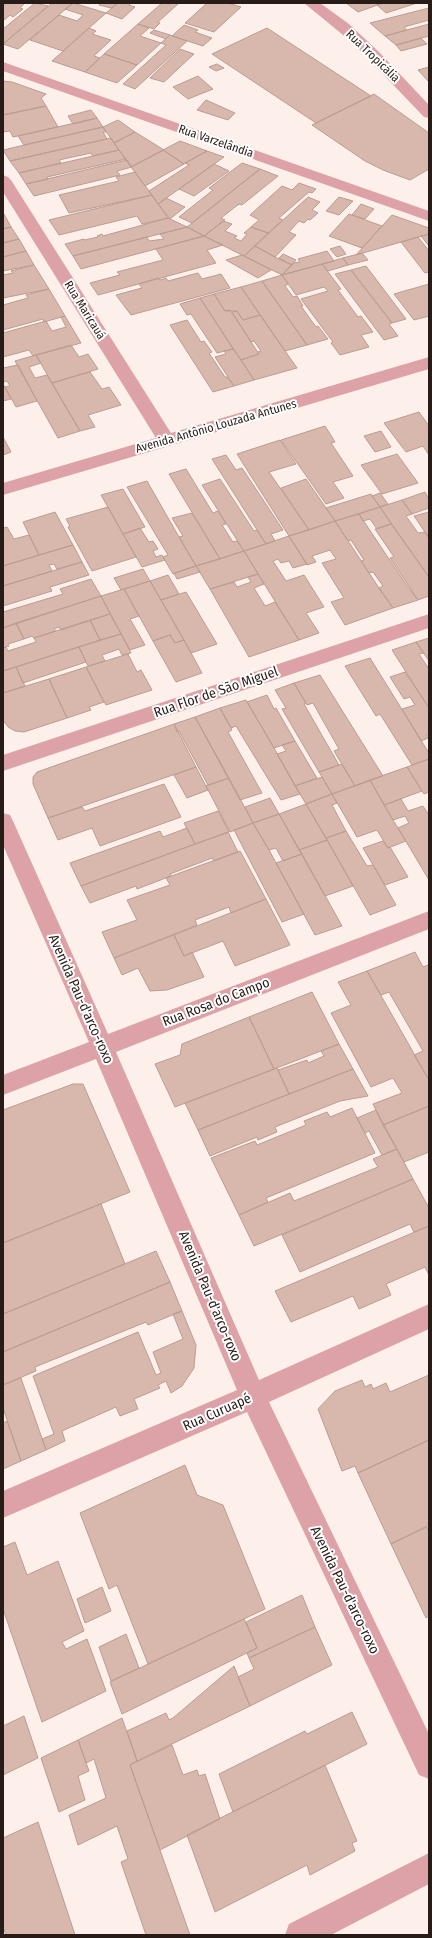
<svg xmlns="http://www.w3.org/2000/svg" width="432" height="1938" viewBox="0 0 432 1938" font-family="'Fira Sans Condensed',sans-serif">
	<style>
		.building { fill: #d8b8ac; stroke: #bb9c91 }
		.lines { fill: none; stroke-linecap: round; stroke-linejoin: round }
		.minor { fill: #dda2a7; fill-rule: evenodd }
		.labels { text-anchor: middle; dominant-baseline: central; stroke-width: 4; stroke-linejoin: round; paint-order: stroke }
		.far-street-label { font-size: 12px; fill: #271c17; stroke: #fff }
		.street-label { font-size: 14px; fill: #271c17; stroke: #fff }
	</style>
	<rect width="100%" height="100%" fill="#fdf0ea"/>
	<path class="building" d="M7 3H25L20 8 23 9 13 17 10 15 3 21V6Z
		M35 3 48 6 3 44V29Z
		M52 3H73L18 49 3 44Z
		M73 3 106 13 63 51 30 40 59 15 77 21 83 15 65 9Z
		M100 3H118L111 8 99 5Z
		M118 3H131L129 5 135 7 122 19 106 13Z
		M162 3H179L158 22 160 23 154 29 138 24Z
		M207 3H228L241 7 214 32 185 23Z
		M346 3H383L358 12Z
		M383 3H417L386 13 377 5Z
		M429 8V20L404 27 407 30 385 36 370 23Z
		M138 24 149 28 140 36 161 43 137 65 104 54Z
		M429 24V36L396 45 385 36Z
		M184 25 198 30 195 32 212 38 203 46 172 36Z
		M89 28 96 31 92 34 111 40 94 56 100 58 85 72 52 61Z
		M267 28 371 96 316 123 212 54Z
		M154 30 170 35 166 39 150 33Z
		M170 35 187 41 135 89 123 84 166 45 161 43Z
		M421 38 427 44 401 51 396 45Z
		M180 49 194 54 164 82 150 78Z
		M104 54 137 65 117 83 85 72Z
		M217 64 224 68 216 71 209 67Z
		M429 67V82L418 70Z
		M198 76 213 89 188 99 173 87Z
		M3 81 12 82 46 94 41 98 46 106 3 115Z
		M374 94 429 133V169L410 180 383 170 365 161 312 125Z
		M206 100 235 113 228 120 197 110Z
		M46 106 58 127 13 137 10 131 3 132V115Z
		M91 110 97 118 73 124 68 116Z
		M97 118 103 127 24 145 18 136Z
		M118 120 135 132 114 143 103 127Z
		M103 127 106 132H103L107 139 10 161 3 150Z
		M135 132 164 150 131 167 114 143Z
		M111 138 119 150 93 156 91 153 59 160 61 163 19 173 10 161Z
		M180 141 207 151 184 164 163 150Z
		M119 150 126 159 47 177 48 179 26 184 19 173Z
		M163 150 184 164 145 186 131 167Z
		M207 151 224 157 158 204 149 191 189 165 185 163Z
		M127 160 132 167 117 171 120 175 34 196 26 184Z
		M242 163 260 169 192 223 179 217 213 190 209 188Z
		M214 164 229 171 194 196 179 189Z
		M260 169 278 176 242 205 239 204 221 218 225 220 204 236 187 227Z
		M135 172 152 195 69 213 59 195 119 181 116 177Z
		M299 183 316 189 312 193 309 192 279 218 283 220 268 233 251 227 259 220 250 215 282 186 292 190Z
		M152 195 168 218 142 224 137 216 59 235 49 220Z
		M308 197 320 202 312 210 318 213 310 220 308 219 304 223 299 221 289 232 296 235 275 257 255 246Z
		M339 197 353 201 339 215 326 211Z
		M166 198 185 207 170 219 158 204Z
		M361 204 374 209 365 219 352 215Z
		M4 214 11 227 3 229V215Z
		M349 214 382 226 362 248 329 236Z
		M392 215 429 228V234L356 255Z
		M168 218 187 227 73 256 65 244 84 239 85 240 98 237 97 236 102 234 103 236Z
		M223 221 232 224 225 231 237 236 234 238 241 241 247 234 244 233 251 227 268 233 244 256 204 236Z
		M11 227 19 239 3 243V229Z
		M187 227 204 236 81 269 73 256 147 237 149 241 164 239 160 234Z
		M429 234V246L421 236Z
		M204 236 223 245 207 250 216 263 98 295 90 283 120 275 117 272 163 260 156 249Z
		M418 237 429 251V272L425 273 401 242Z
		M19 239 26 251 3 257V243Z
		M255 246 275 257 292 265 282 275 244 256Z
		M340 246 346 254 337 257 330 249Z
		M26 251 34 265 3 271V257Z
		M327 251 334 261 282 275 293 263 300 262 298 259Z
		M362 253 368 260 348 265 343 258Z
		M283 254 296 260 292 265 279 258Z
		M242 255 244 256 271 270 258 278 226 260Z
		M343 258 348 265 328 271 322 264Z
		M322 264 341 289 338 290 358 317 361 316 373 332 361 335 369 347 340 355 331 343 333 342 301 299 328 291 324 287 296 295 282 275Z
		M34 265 49 289 3 298V275L13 273 11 271Z
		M366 266 406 319 392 323 351 270Z
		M351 270 392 323 389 324 398 336 384 340 335 274Z
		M198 273 202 279 221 274 230 288 131 315 116 295 142 288 139 284 158 278 160 280 166 278 168 281Z
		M282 275 288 284 285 286 293 297 297 296 303 306H301L316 327 318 326 328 339 307 345 262 281Z
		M262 281 307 345 285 351 241 287Z
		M429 284V316L414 320 394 294Z
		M241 287 260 315 243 320 237 311H225L214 294Z
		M49 289 65 316 44 322 43 319 3 330V305L28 298 26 295Z
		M214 294 225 311 230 310 259 354 241 360 200 298Z
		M200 298 233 349 217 353 191 314 187 315 180 304Z
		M237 311 243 320 260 315 297 368 254 380 241 360 259 354 258 352 261 351 254 341 251 342 232 312Z
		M65 316 81 343 33 356 29 350 3 357V333L46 321 52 331 66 327 61 317Z
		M187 320 201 342 204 341 212 352 209 353 225 377H227L234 386 213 392 170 325Z
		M71 345 79 357 88 354 98 369 52 383 36 355Z
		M233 349 241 360 254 380 234 386 215 357 226 354 224 351Z
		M36 355 41 363 29 367 35 378 47 375 80 431 58 438 15 361Z
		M18 365 37 401 16 407 5 387 10 386 7 381 3 382V368Z
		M90 372 102 389 109 387 121 405 88 415 95 427 80 431 52 383Z
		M3 384 11 399 3 401Z
		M419 412 429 426V455L423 446 406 452 384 423Z
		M325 426 335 442 331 443 353 476 333 482 344 498 326 504 281 440Z
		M381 431 391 447 375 452 364 436Z
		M3 437 11 452 3 455Z
		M280 440 296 464 269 472 309 530 289 536 237 454Z
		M397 454 418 483 382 494 361 465Z
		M226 455 236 470 242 468 283 530 271 534 275 541 266 544 212 459Z
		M186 469 213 513 218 511 226 524 222 525 233 542 237 541 244 551 220 559 169 474Z
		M220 479 254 531 257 530 266 544 244 551 202 485Z
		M306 479 326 508 335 521 309 530 281 488Z
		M147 481 179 537 196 566 173 574 163 557 168 555 127 487Z
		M123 489 145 527 123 534 101 495Z
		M425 492 429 499V508L412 514 402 500Z
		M380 493 388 504 380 507 372 496Z
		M371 494 380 507 335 521 326 508Z
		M402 500 412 514 406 516 418 533 425 532 429 538V577L380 507Z
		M108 507 136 557 92 571 68 527 70 526 66 519Z
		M380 507 391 524 377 529 370 519 363 521 359 514Z
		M55 512 73 545 39 555 23 522Z
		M429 512V538L414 516Z
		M192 513 220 559 196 566 179 537 183 536 172 518Z
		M359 514 407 586 418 600 393 608 379 588 383 586 373 572 369 573 361 561 364 560 351 540 348 541 335 521Z
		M335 521 379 588 393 608 345 625 331 602 344 598 322 563 336 559 330 550 312 556 316 562 307 565 289 536Z
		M391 524 429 577V596L418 600 390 558 394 557 375 529Z
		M7 527 14 539 29 535 39 555 3 566V528Z
		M140 528 149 542 153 541 158 549 153 551 156 557 162 555 165 560 142 567 123 534Z
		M289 536 307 564 293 568 289 561 281 563 278 559 273 561 286 581 304 575 324 607 306 613 319 633 299 640 244 551Z
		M73 545 82 562 57 569 54 564 49 565 52 571 3 586V566Z
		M244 551 258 574 210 589 196 566Z
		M82 562 89 575 50 587 52 591 3 606V586Z
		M196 566 200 572 177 579 174 573Z
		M143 569 150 581 121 590 114 578Z
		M258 574 264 584 254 588 265 606 275 602 299 640 249 657 210 589 234 582 237 587 251 582 248 577Z
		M168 575 179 594 161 600 150 581Z
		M91 579 101 596 3 628V612L63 594 60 589Z
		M150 581 161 600 184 640 175 643 170 635 153 641 124 589Z
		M124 589 139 616 130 619 145 645 130 650 101 596Z
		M186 592 217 644 191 653 161 600Z
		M101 596 110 614 61 630 59 627 54 629 56 631 34 638 32 636 24 639 16 623Z
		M110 614 121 634 100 640 90 620Z
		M90 620 100 640 3 671V648L6 647 8 651 36 642 34 638Z
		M16 623 24 639 8 644 9 646 3 648V628Z
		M121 634 131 653 122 655 119 649 102 655 105 661 88 666 79 647Z
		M170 635 175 643 184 640 202 673 176 682 153 641Z
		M429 638V661L416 642Z
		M416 642 424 653 419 654 429 669V708L392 650Z
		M79 647 86 662 23 683 16 667Z
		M128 654 137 672 141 670 152 690 106 705 86 667Z
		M370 658 429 753V759L412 765 380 714 376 716 345 666Z
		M16 667 25 686 3 693V671Z
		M86 667 104 702 89 707 91 710 67 718 49 679Z
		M405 672 429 708V735H426L428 738 421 741 402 709 415 705 410 697 404 699 390 677Z
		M320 675 383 776 355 786 334 751 339 749 313 703 307 705 294 683Z
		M49 679 67 718 24 732 15 731 8 727 3 720V693Z
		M294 683 306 703 304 704 339 765 319 772 282 709 286 708 275 690Z
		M267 695 274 709 276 708 295 741 274 748 247 702Z
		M246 700 274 748 300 794 281 800 236 726 231 728 220 708Z
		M220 708 232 730 228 732 262 793 240 800 195 717Z
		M195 717 229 778 208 785 179 731 177 732 174 724Z
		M174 724 196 767 48 818 33 784V777L37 772Z
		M295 741 317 778 295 786 277 754 286 751 282 745Z
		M429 759V792L424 794 407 767Z
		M342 764 355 786 332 794 319 772Z
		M196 767 208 790 187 798 174 775Z
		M407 767 422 791 384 805 370 780Z
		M322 777 332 794 306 804 295 786Z
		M229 778 253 823 230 832 206 786Z
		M370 780 393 820 406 841 388 848 377 830 357 837 332 794Z
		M164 784 181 817 100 846 92 828 58 840 48 818 82 807 85 811Z
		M332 794 337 803 332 805 346 831 326 838 306 804Z
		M270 798 279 814 253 823 245 807Z
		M401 799 408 811 423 806 429 815V880L398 828 409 823 405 816 393 820 384 805Z
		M306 804 327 840 299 850 279 814Z
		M218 811 229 832 195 844 184 823Z
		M279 814 302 854 283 861 276 848 269 850 253 823Z
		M253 823 269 850 304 914 282 922 234 830Z
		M187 828 195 844 81 886 70 863 160 831 163 837Z
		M346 831 367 866 373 865 396 905 370 915 326 838Z
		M228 832 238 852 214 861 212 858 170 874 171 876 137 889 136 886 90 903 81 886Z
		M327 840 353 886 325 896 299 850Z
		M383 841 388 848 390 847 408 877 385 885 363 848Z
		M240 851 266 899 231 913 229 907 195 920 197 925 114 958 102 932 137 920 127 900 170 885 166 878Z
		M302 854 342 926 315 935 276 863Z
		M266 899 290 945 235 966 223 941 184 956 174 935Z
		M174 935 184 956 192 952 204 977 167 990 150 991 138 968 122 975 114 958Z
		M415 952 423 967 428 965 429 967V1080L414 1055 423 1051 389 992 381 995 367 971Z
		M367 971 429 1080V1106L383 1125 373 1104 402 1093 393 1078 371 1087 331 1013 351 1005 338 982Z
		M312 992 339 1044 274 1069 249 1017Z
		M249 1017 274 1069 175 1107 155 1064 180 1055 182 1044Z
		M339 1044 353 1069 289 1094 278 1070 307 1060 308 1063 324 1056 321 1051Z
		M277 1068 289 1094 198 1130 185 1103Z
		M353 1069 368 1096 340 1101 275 1127 277 1132 258 1140 257 1137 210 1156 198 1130Z
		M73 1084H83L130 1192 3 1243V1110Z
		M429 1106V1152L404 1162 383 1125Z
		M352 1108 375 1153 266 1198 268 1202 239 1215 211 1158 255 1141 257 1145 306 1125 304 1121 327 1112 330 1117Z
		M376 1110 397 1149 382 1155 369 1131 365 1133 357 1118Z
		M397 1149 413 1179 254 1246 239 1215 290 1193 294 1201 378 1167 373 1159Z
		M413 1179 429 1208V1226L414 1232 410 1224 300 1272 282 1235Z
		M101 1204 125 1264 3 1314V1243Z
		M429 1226V1275L425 1267 386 1284 391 1295 359 1309 353 1296 291 1322 275 1291Z
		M156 1251 170 1282 3 1352V1314Z
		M170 1282 182 1311 148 1325 146 1322 35 1367 36 1371 3 1385V1352Z
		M182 1311 196 1345 194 1368 182 1386 171 1393 166 1381 158 1385 160 1388 134 1399 138 1409 120 1416 116 1407 62 1431 65 1441 46 1450 42 1439 54 1434 33 1376 138 1332 156 1375 161 1373 153 1352 183 1339 173 1314Z
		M429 1375V1440L358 1473 355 1466 342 1471 318 1409 335 1391 362 1380 365 1387 371 1384 373 1389 386 1383 390 1392Z
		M21 1378 46 1450 21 1461 3 1408V1385Z
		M7 1421 21 1461 3 1469V1423Z
		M429 1440V1525L391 1544 358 1473Z
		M185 1465 197 1495 223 1505 265 1609 148 1664 117 1585 109 1589 80 1513Z
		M427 1527 429 1532V1616L426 1618 391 1544Z
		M15 1542 27 1575 58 1561 84 1631 62 1642 66 1649 87 1639 106 1691 42 1722 3 1609V1547Z
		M102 1587 111 1611 85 1623 77 1599Z
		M302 1595 315 1627 249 1658 247 1653 257 1648 246 1622Z
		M244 1619 257 1648 122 1714 110 1682Z
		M315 1627 332 1665 250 1706 238 1677 254 1669 249 1658Z
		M126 1634 139 1668 111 1681 99 1647Z
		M234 1666 250 1706 137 1761 127 1731 166 1713 169 1720 173 1718Z
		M352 1712 367 1744 233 1812 219 1774 305 1731 307 1734Z
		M24 1716 38 1758 3 1775V1726Z
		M122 1718 137 1761 130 1765 190 1935H146L121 1862 128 1859 117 1826 78 1845 69 1815 106 1798 94 1759 86 1763 78 1740Z
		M78 1740 89 1771 78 1776 85 1800 59 1812 41 1758Z
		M172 1745 183 1775 197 1770 199 1776 205 1774 220 1819 160 1850 130 1765Z
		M325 1765 356 1839 357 1841 352 1843 355 1851 310 1875 307 1865 215 1912 187 1835Z
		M38 1822 75 1935H6L3 1927V1838Z"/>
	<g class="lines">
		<path class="minor" d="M304 3H320L349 24 379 52 429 105V118L424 117 354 44Z
			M3 62 429 211V221L3 71Z
			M3 175 8 177 11 180 171 433 429 357V369L3 495V483L156 438 3 192Z
			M429 614V628L3 771V755Z
			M3 813 10 815 13 821 108 1034 429 911V929L116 1052 259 1380 429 1304V1329L269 1402 429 1734V1779L419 1775 247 1412 3 1518V1491L237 1390 96 1059 3 1095V1075L89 1042 3 845Z
			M429 1853V1884L331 1935H285L289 1924Z"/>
	</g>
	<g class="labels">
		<g class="far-street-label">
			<text transform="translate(373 56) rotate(44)">Rua Tropicália</text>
			<text transform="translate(216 141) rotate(19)">Rua Varzelândia</text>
			<text transform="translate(85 310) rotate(58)">Rua Maricauá</text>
			<text transform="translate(216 426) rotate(-16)">Avenida Antônio Louzada Antunes</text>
		</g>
		<g class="street-label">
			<text transform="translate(216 692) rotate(-19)">Rua Flor de São Miguel</text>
			<text transform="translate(81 999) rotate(66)">Avenida Pau-d'arco-roxo</text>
			<text transform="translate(216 1002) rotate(-21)">Rua Rosa do Campo</text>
			<text transform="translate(210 1296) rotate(67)">Avenida Pau-d'arco-roxo</text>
			<text transform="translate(217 1412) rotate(-24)">Rua Curuapé</text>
			<text transform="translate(345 1590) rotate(64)">Avenida Pau-d'arco-roxo</text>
		</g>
	</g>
	<rect width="432" height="1938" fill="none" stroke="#271c17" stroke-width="8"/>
</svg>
